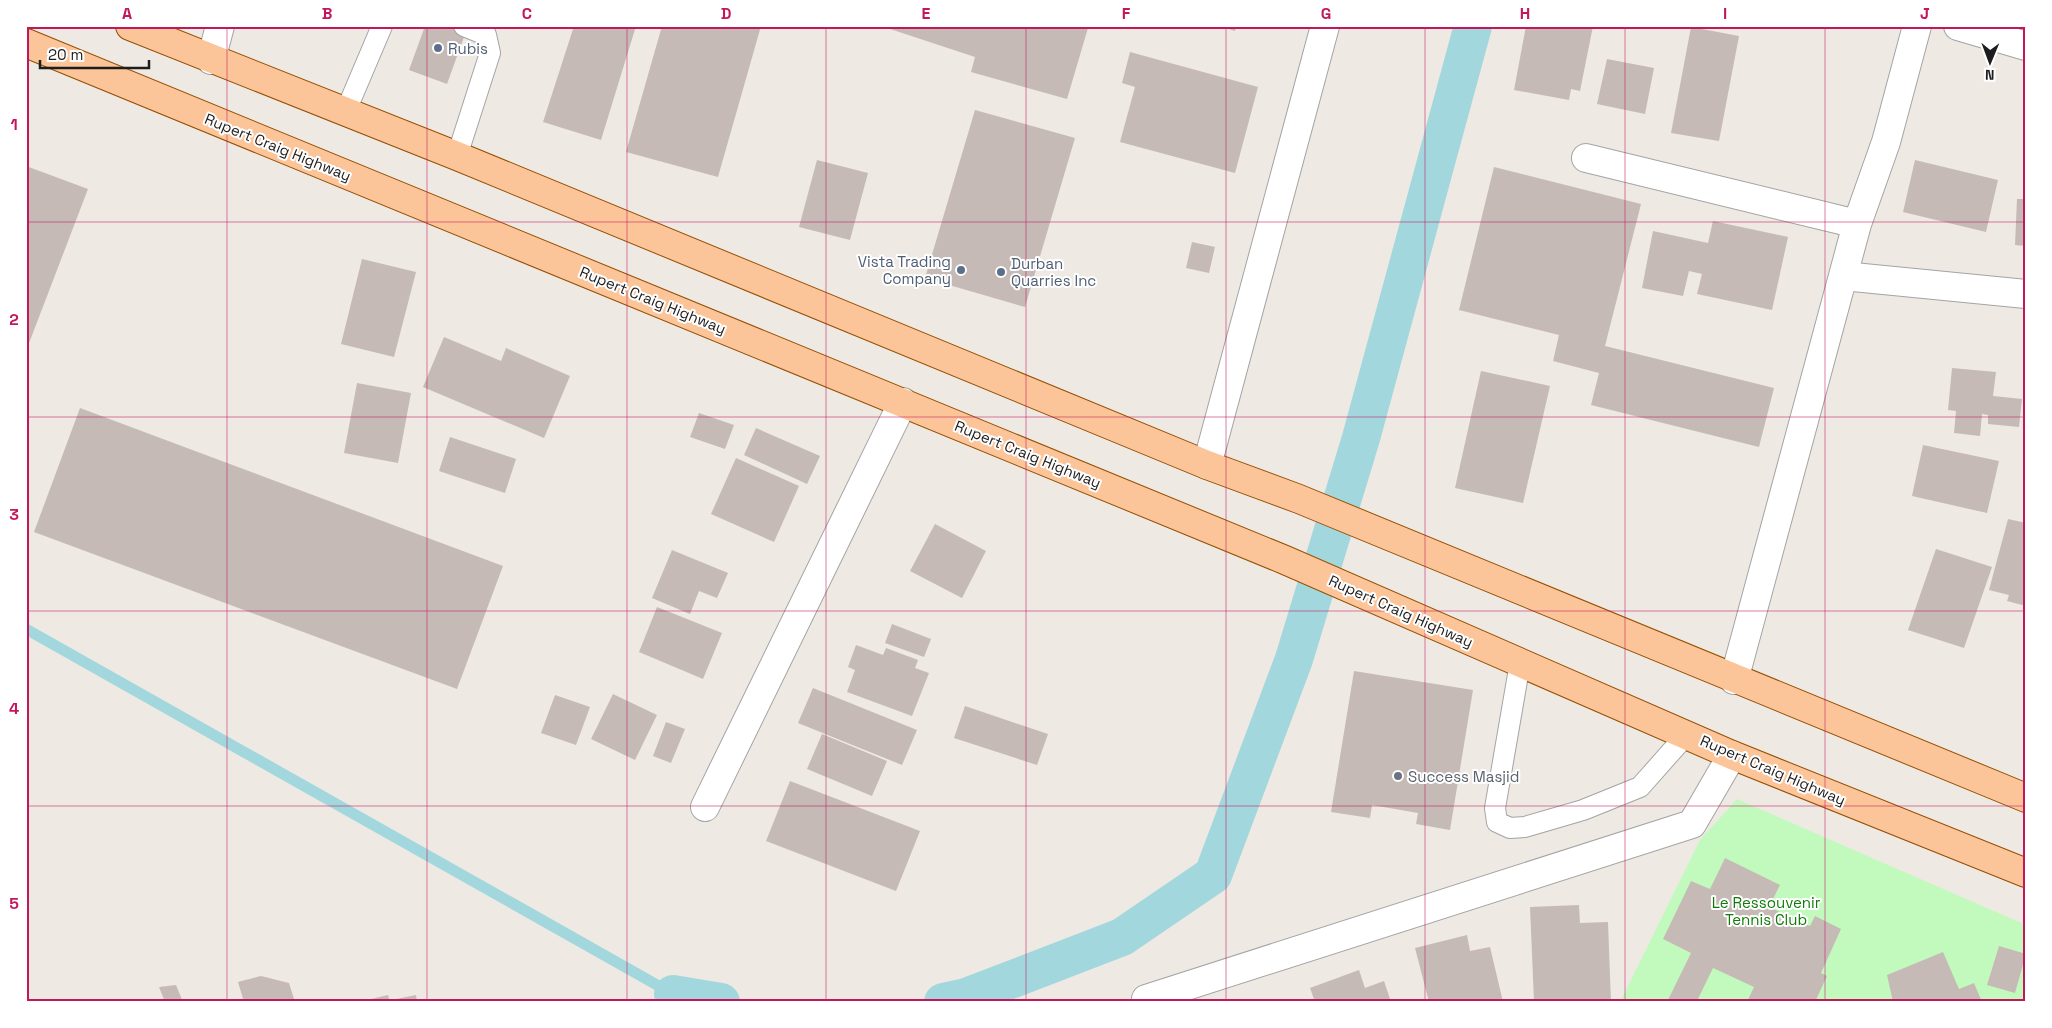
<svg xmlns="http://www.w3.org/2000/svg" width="2052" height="1028" viewBox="0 0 2052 1028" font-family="'Space Grotesk',sans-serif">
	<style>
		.park { fill: #c2fabe }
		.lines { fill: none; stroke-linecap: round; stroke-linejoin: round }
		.stream { stroke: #a2d8dd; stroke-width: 11 }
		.canal { stroke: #a2d8dd; stroke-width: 38 }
		.building { fill: #c6bab6 }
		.service-casing { stroke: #a4a4a4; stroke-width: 22 }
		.minor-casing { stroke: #a4a4a4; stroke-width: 30 }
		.primary-casing { stroke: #964f00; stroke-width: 30 }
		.service { stroke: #fff; stroke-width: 20 }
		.minor { stroke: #fff; stroke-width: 28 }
		.primary { stroke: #fcc499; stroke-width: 28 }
		.grid { fill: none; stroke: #c2185b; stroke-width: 1; stroke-opacity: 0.55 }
		.service-dot { fill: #5c6f8a; stroke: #fff; stroke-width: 2 }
		.worship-dot { fill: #6b7280; stroke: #fff; stroke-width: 2 }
		.labels { text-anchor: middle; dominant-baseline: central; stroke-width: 4; stroke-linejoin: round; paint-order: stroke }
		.service-label { font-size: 15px; fill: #4e5e75; stroke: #fff; text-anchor: start }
		.street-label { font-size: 15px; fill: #1d1d1d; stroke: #fff }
		.worship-label { font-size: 15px; fill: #5b616d; stroke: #fff; text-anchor: start }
		.park-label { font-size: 15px; fill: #117b0a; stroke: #fff }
		.neatline { fill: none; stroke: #c2185b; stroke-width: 2 }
		.grid-label { font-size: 16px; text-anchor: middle; font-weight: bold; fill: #c2185b }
	</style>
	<rect width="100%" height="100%" fill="#eee9e2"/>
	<path class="park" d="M1737 799 2026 925V1002H1620L1700 840Z"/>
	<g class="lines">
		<path class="stream" d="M26 629 673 994 667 1002"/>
		<path class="canal" d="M673 994 721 1002
			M943 1002 966 997 1122 937 1213 875 1294 659 1361 438 1473 26"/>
	</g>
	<path class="building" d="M425 26H468L447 84 409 70Z
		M574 26H636L601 140 543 122Z
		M662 26H761L718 177 626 152Z
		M881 26H1083L1088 28 1067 99 971 72 975 57Z
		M1219 26H1236L1235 31Z
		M1526 26H1593L1580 91 1571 89 1569 100 1514 90Z
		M1691 27 1739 36 1719 141 1671 133Z
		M1130 52 1258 87 1235 173 1120 142 1135 87 1122 83Z
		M1607 59 1654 68 1645 114 1597 104Z
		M975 110 1075 138 1025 307 925 278Z
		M817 160 868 173 850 240 799 227Z
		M1915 160 1998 180 1986 232 1903 212Z
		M26 166 88 189 26 351Z
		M1494 167 1641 204 1605 346 1774 388 1759 447 1591 405 1599 373 1553 361 1559 335 1459 310Z
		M2017 199H2026V246L2015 245Z
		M1713 221 1788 237 1772 310 1697 294 1702 274 1689 271 1683 296 1642 288 1653 231 1708 243Z
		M1192 242 1215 247 1209 273 1186 268Z
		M362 259 416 272 394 357 341 344Z
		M444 337 501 361 506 348 570 376 544 438 423 387Z
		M1952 368 1996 372 1993 396 2022 399 2019 427 1988 424V415L1982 414 1980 436 1954 433 1956 411 1948 410Z
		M1481 371 1550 386 1523 503 1455 488Z
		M357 383 411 393 398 463 344 453Z
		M80 408 503 566 457 689 34 532Z
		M699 413 734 425 725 449 690 437Z
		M756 428 820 456 807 484 744 455Z
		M450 437 516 459 505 493 439 471Z
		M1923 445 1999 461 1987 513 1912 496Z
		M736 458 799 486 774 542 711 514Z
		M2008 519 2026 523V606L2007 601 2009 595 1989 590Z
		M935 524 986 551 962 598 910 571Z
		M1936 549 1992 567 1964 648 1908 630Z
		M672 550 728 573 717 598 699 591 690 614 652 598Z
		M657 607 722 633 703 679 639 652Z
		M892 624 931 639 924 657 885 643Z
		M856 645 883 655 886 648 918 660 915 668 929 673 912 716 847 692 855 670 848 667Z
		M1354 671 1473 690 1450 830 1416 824 1418 813 1372 805 1370 818 1331 812Z
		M813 688 917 730 902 765 798 723Z
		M613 694 657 715 635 760 591 739Z
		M555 695 590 707 576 745 541 733Z
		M965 706 1048 734 1037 765 954 738Z
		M666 722 685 729 671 763 653 756Z
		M822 734 887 761 872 796 807 769Z
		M790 781 920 831 896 891 766 841Z
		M1725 858 1780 885 1769 907 1810 926 1815 916 1841 929 1821 973 1827 976 1815 1002H1747L1754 987 1713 968 1698 999 1704 1002H1667L1691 953 1663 939 1691 881 1710 889Z
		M1579 905 1580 923 1608 922 1611 1002H1534L1530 907Z
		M1467 935 1470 951 1490 947 1503 1002H1429L1415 948Z
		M1999 946 2026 954 2015 993 1987 985Z
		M1943 952 1959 989 1974 983 1982 1002H1893L1887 975Z
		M1359 970 1365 988 1384 981 1391 1002H1315L1310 988Z
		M261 976 289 983 295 1002H244L238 982Z
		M176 985 183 1002H165L159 987Z
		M388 995 390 1002H363V1001Z
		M416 995 417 1002H396V999Z"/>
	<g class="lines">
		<defs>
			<path id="service" d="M345 113 382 26
				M457 156 490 53 486 35 464 26
				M1520 663 1495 808 1497 822 1510 828 1525 827 1583 810 1640 787 1687 734"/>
			<path id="minor" d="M1958 26 2026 46
				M211 60 220 26
				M1586 158 1857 224
				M1843 276 2026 294
				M1207 465 1325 26
				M1734 680 1857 224 1886 142 1917 26
				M705 807 903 402
				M1146 999 1692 824 1732 755"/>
			<path id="primary" d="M130 26 457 156 1207 465 1299 499 2026 798
				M26 43 1285 560 1732 755 2026 873"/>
		</defs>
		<use href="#service" class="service-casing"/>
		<use href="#minor" class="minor-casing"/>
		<use href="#primary" class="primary-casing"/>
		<use href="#service" class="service"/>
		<use href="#minor" class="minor"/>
		<use href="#primary" class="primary"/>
	</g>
	<path class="grid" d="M227 26V1002M427 26V1002M627 26V1002M826 26V1002M1026 26V1002M1226 26V1002M1425 26V1002M1625 26V1002M1825 26V1002M26 222H2026M26 417H2026M26 611H2026M26 806H2026"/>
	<g class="service-dot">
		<circle cx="438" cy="48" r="5"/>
		<circle cx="961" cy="270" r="5"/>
		<circle cx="1001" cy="272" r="5"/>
	</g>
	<circle class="worship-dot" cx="1398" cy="776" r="5"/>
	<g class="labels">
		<g class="service-label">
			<text x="448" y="48">Rubis</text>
			<text x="951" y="261" text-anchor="end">Vista Trading<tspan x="951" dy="17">Company</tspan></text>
			<text x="1011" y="263">Durban<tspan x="1011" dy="17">Quarries Inc</tspan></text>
		</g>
		<g class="street-label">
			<text transform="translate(278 147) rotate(22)">Rupert Craig Highway</text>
			<text transform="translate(653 300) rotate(22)">Rupert Craig Highway</text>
			<text transform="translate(1028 454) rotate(22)">Rupert Craig Highway</text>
			<text transform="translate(1401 611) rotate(24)">Rupert Craig Highway</text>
			<text transform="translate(1773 770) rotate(23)">Rupert Craig Highway</text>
		</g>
		<g class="worship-label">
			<text x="1408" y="776">Success Masjid</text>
		</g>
		<g class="park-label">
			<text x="1766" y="902">Le Ressouvenir<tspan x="1766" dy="17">Tennis Club</tspan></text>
		</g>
	</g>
	<rect width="2052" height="1028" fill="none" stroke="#ffffff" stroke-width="55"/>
	<g transform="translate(1990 62) rotate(181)" stroke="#ffffff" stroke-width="4" paint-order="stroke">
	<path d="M0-4L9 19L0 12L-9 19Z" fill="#1d1d1d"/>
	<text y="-8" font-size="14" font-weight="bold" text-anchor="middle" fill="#1d1d1d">N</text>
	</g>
	<path d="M40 60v8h109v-8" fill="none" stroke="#1d1d1d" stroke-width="2.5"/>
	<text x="48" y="60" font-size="15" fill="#1d1d1d" stroke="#ffffff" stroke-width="4" paint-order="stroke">20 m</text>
	<rect x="28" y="28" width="1996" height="972" class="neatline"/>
	<g class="grid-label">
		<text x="127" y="19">A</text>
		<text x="327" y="19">B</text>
		<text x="527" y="19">C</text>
		<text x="726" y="19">D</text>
		<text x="926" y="19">E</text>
		<text x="1126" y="19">F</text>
		<text x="1326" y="19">G</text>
		<text x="1525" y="19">H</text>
		<text x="1725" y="19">I</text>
		<text x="1925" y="19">J</text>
		<text x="14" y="130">1</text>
		<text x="14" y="325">2</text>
		<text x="14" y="520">3</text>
		<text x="14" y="714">4</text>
		<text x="14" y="909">5</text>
	</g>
</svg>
